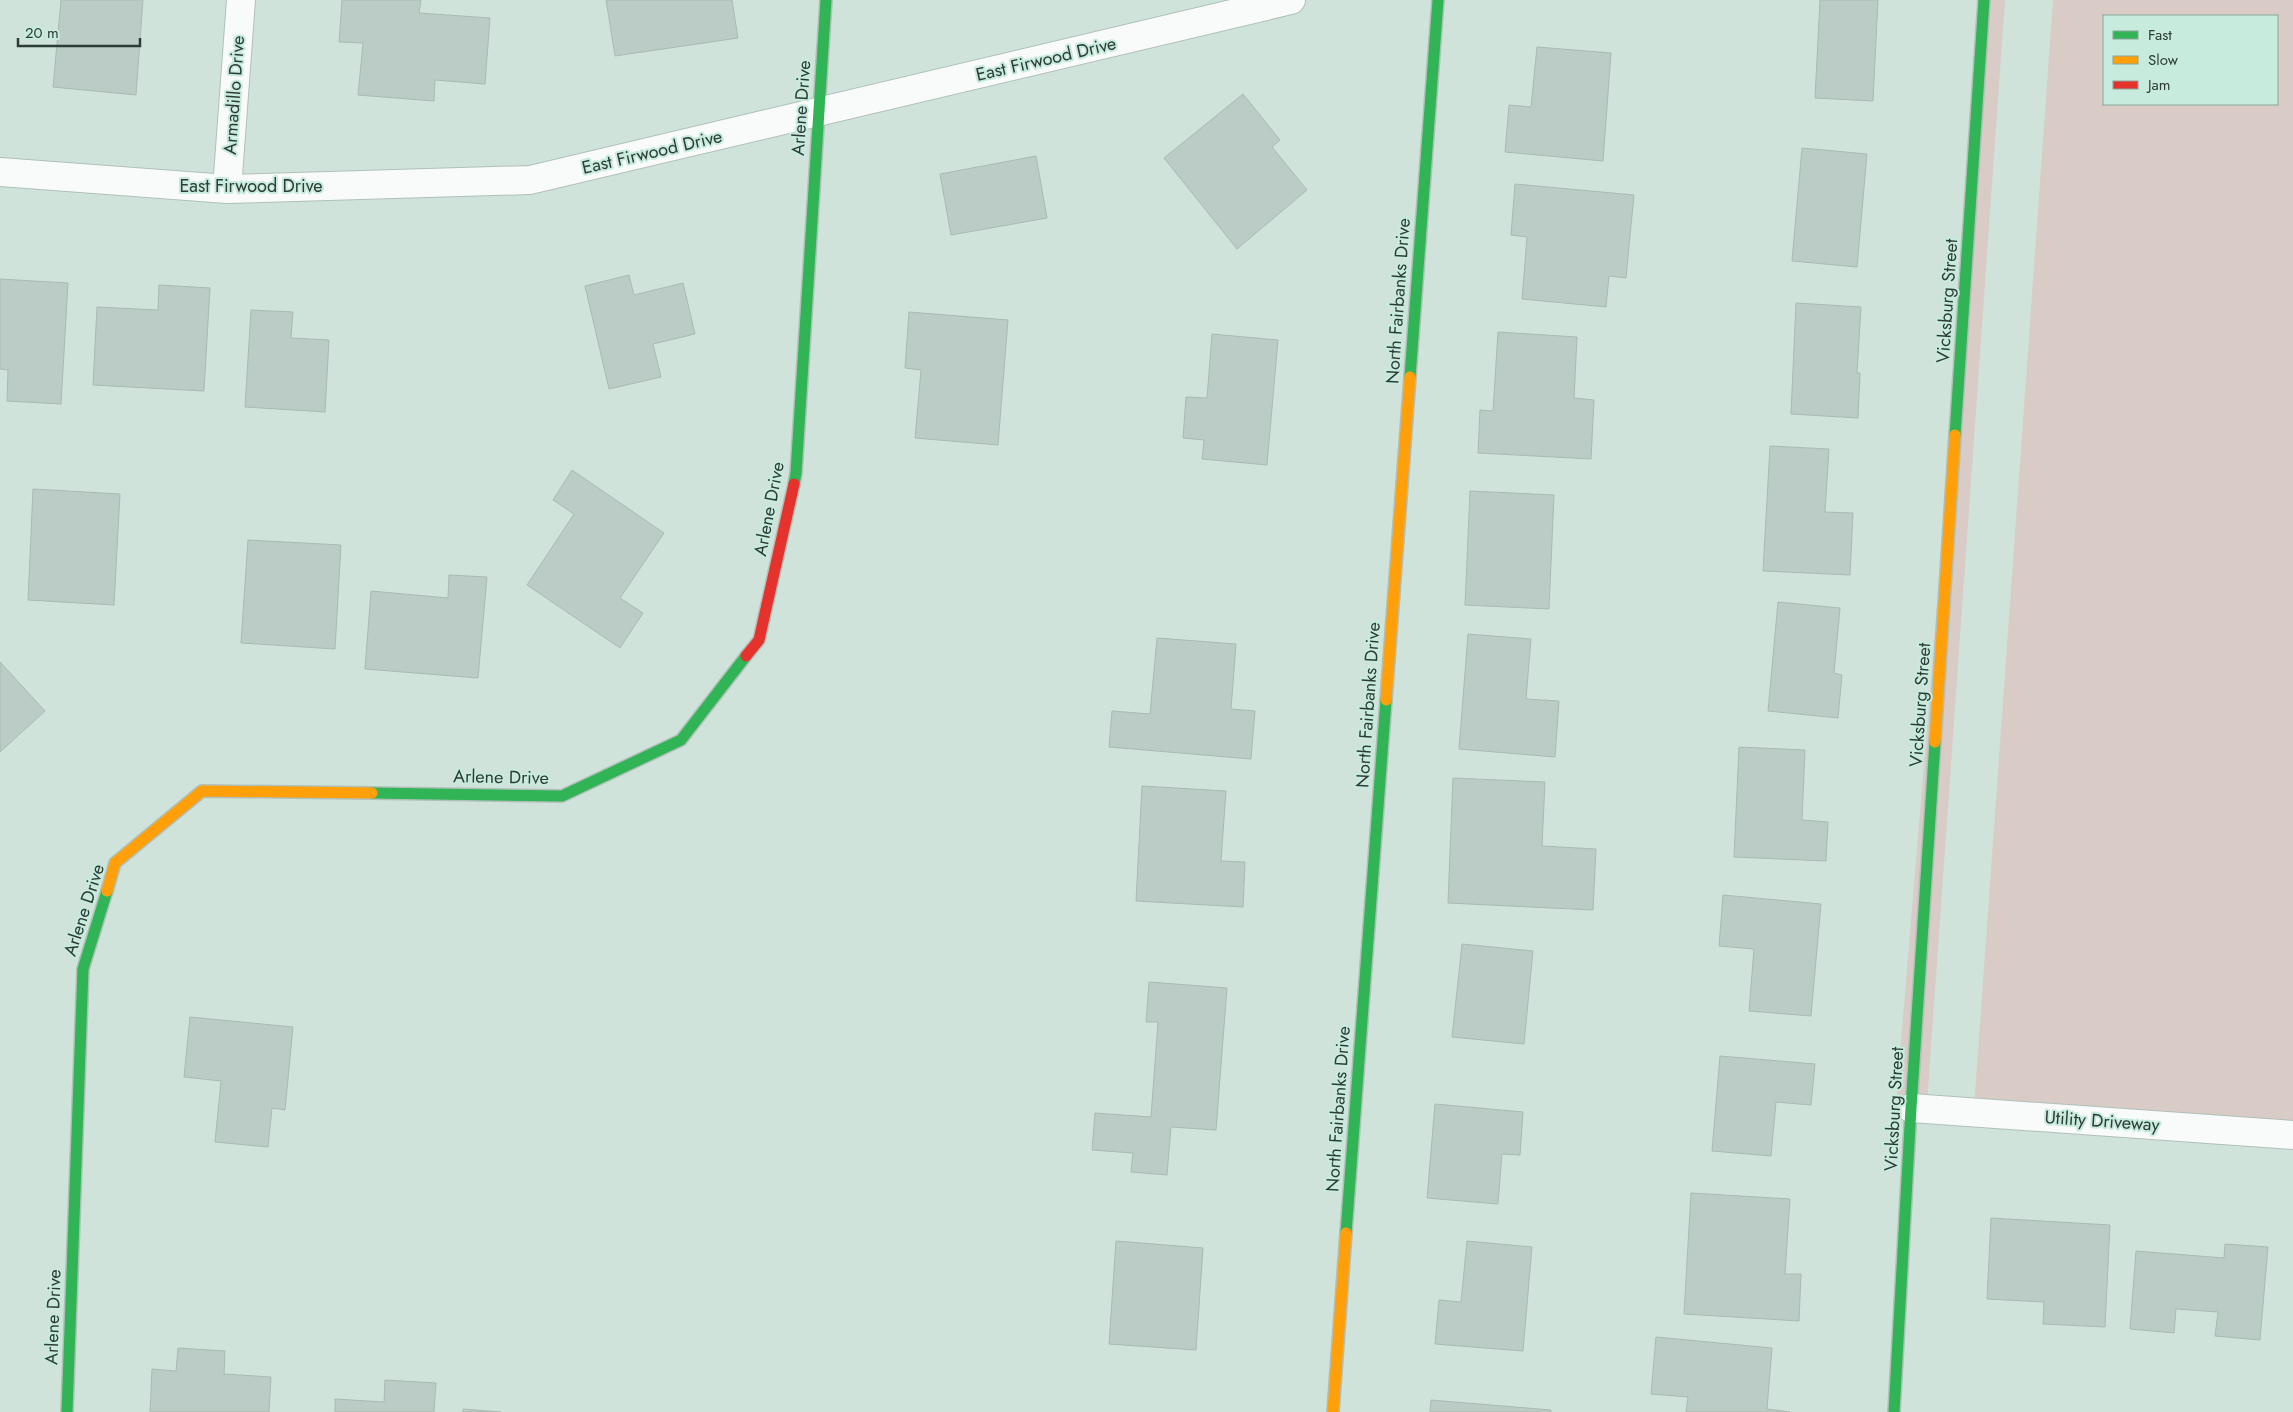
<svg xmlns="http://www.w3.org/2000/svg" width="2293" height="1412" viewBox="0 0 2293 1412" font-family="Jost,sans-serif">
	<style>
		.green { fill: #d9cbc6; fill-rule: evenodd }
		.building { fill: #bbcbc5; stroke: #aabab3 }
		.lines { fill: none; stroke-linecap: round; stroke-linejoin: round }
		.street-casing { stroke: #b0c0b9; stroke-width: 30 }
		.fast-casing { stroke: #b0c0b9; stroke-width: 14 }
		.slow-casing { stroke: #b0c0b9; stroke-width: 14 }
		.jam-casing { stroke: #b0c0b9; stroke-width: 14 }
		.street { stroke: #f8fbfa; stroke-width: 28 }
		.fast { stroke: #30b455; stroke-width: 11 }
		.slow { stroke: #ff9f0a; stroke-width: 11 }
		.jam { stroke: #e5322d; stroke-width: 11 }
		.labels { text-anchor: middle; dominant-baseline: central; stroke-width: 4; stroke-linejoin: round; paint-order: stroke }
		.street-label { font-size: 18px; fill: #2e3c37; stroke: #c7ebdd }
	</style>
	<rect width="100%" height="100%" fill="#cfe3db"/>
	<path class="green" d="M1987 0H2005L1926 1118 1895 1115Z
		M2053 0H2293V1138L1973 1122ZM2104 16H2277V104H2104Z"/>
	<path class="building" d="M61 0H143L136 95 53 87Z
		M342 0H421L419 13 490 18 485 84 435 80 434 101 358 95 363 43 339 42Z
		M606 0H732L738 38 615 56Z
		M1820 0H1878L1873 101 1815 98Z
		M1537 47 1611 53 1603 161 1505 152 1509 105 1531 107Z
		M1243 94 1280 140 1272 147 1307 190 1237 249 1164 158Z
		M1802 148 1867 154 1857 267 1792 261Z
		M1036 156 1047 218 951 235 940 174Z
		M1515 184 1634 195 1626 278 1609 276 1606 307 1522 299 1527 237 1511 235Z
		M629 275 634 295 683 283 695 334 653 344 661 377 609 389 585 286Z
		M0 279 68 283 61 404 7 401 8 370 0 369Z
		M159 285 210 288 204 391 93 385 97 307 158 310Z
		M1796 303 1861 307 1857 373H1860L1858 418 1791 414Z
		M251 310 293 312 291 338 329 340 325 412 245 407Z
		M909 312 1008 320 998 445 915 438 921 370 905 368Z
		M1498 332 1577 337 1574 398 1594 400 1591 459 1478 453 1480 410 1493 411Z
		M1212 334 1278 340 1267 465 1202 459 1204 440 1183 438 1186 397 1207 398Z
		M1770 446 1829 449 1825 512 1853 513 1850 575 1763 571Z
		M572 470 664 533 620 598 643 613 620 648 527 585 574 514 553 500Z
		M33 489 120 494 114 605 28 600Z
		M1470 491 1554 495 1549 609 1465 605Z
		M248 540 341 545 335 649 241 643Z
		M449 575 487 577 478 678 365 669 371 591 448 598Z
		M1778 602 1840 608 1834 673 1842 675 1838 718 1768 711Z
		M1468 634 1531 639 1526 699 1559 701 1555 757 1459 749Z
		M1157 638 1236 644 1231 709 1255 711 1251 759 1109 747 1112 711 1150 714Z
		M0 662 45 711 0 752Z
		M1739 747 1805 750 1802 820 1828 822 1826 861 1734 857Z
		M1453 778 1545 782 1542 846 1596 849 1593 910 1448 903Z
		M1142 786 1226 791 1221 861 1245 862 1243 907 1136 901Z
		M1723 895 1821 904 1811 1016 1749 1011 1754 949 1719 946Z
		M1462 944 1533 951 1524 1044 1452 1037Z
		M1149 982 1227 988 1216 1130 1171 1127 1167 1175 1131 1172 1133 1153 1092 1150 1095 1113 1151 1117 1158 1022H1146Z
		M190 1017 293 1027 285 1110 272 1108 268 1147 215 1142 221 1081 184 1077Z
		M1720 1056 1815 1064 1811 1105 1776 1102 1771 1156 1712 1151Z
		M1435 1104 1523 1112 1520 1155 1502 1154 1498 1204 1427 1198Z
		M1691 1193 1790 1199 1785 1274H1801L1799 1321 1684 1314Z
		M1991 1218 2110 1225 2105 1327 2043 1324 2044 1302 1987 1299Z
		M1116 1241 1203 1248 1196 1350 1109 1344Z
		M1467 1241 1532 1247 1523 1351 1435 1344 1439 1300 1461 1302Z
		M2225 1244 2268 1247 2260 1340 2215 1336 2218 1312 2176 1309 2174 1333 2130 1329 2136 1251 2224 1258Z
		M1656 1337 1772 1348 1767 1409 1790 1412H1686L1688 1397 1651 1394Z
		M178 1348 225 1351 224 1374 271 1377 269 1412H150L152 1369 176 1371Z
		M385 1380 436 1383 434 1412H335V1399L384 1402Z
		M1431 1400 1551 1410V1412H1430Z
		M463 1409 501 1412H463Z"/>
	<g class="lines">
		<defs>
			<path id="street" d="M0 172 227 189 530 180 1291 0
				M227 189 241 0
				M1911 1108 2293 1135"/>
			<path id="fast" d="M1410 377 1438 0
				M1955 435 1984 0
				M794 484 796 473 826 0
				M372 793 562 796 681 740 746 656
				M1346 1233 1386 700
				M67 1412 83 969 107 891
				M1894 1412 1911 1108 1935 742"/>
			<path id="slow" d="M1386 700 1410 377
				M1935 742 1955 435
				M107 891 115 863 202 791 372 793
				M1333 1412 1346 1233"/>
			<path id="jam" d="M746 656 759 640 794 484"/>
		</defs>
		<use href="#street" class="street-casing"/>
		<use href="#fast" class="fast-casing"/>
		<use href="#slow" class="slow-casing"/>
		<use href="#jam" class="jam-casing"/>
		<use href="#street" class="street"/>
		<use href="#fast" class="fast"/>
		<use href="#slow" class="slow"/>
		<use href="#jam" class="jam"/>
	</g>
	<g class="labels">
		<g class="street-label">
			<text transform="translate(1046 59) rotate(-13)">East Firwood Drive</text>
			<text transform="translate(234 95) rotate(-86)">Armadillo Drive</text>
			<text transform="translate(801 108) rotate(-86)">Arlene Drive</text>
			<text transform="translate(652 152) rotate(-13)">East Firwood Drive</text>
			<text x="251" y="186">East Firwood Drive</text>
			<text transform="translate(1398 301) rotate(-86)">North Fairbanks Drive</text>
			<text transform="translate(1947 301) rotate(-86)">Vicksburg Street</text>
			<text transform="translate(769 509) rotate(-79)">Arlene Drive</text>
			<text transform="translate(1368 705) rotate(-86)">North Fairbanks Drive</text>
			<text transform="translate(1920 705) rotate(-86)">Vicksburg Street</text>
			<text transform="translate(501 777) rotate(1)">Arlene Drive</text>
			<text transform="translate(84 910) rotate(-72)">Arlene Drive</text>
			<text transform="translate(1338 1109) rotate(-86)">North Fairbanks Drive</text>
			<text transform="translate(1894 1109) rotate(-87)">Vicksburg Street</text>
			<text transform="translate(2102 1121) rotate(4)">Utility Driveway</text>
			<text transform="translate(53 1317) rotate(-88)">Arlene Drive</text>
		</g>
	</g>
	<rect x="2103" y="15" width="175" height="90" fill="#c7ebdd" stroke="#8aa59b"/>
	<rect x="2113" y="31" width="25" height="8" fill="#30b455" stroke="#8aa59b"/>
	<text x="2148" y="40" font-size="15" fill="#2e3c37">Fast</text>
	<rect x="2113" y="56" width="25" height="8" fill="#ff9f0a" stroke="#8aa59b"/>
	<text x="2148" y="65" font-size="15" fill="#2e3c37">Slow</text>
	<rect x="2113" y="81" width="25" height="8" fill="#e5322d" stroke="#8aa59b"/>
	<text x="2148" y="90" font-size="15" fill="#2e3c37">Jam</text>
	<path d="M18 38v8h122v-8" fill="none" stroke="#2e3c37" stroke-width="2.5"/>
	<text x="25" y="38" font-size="15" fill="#2e3c37" stroke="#c7ebdd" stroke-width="4" paint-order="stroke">20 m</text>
</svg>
